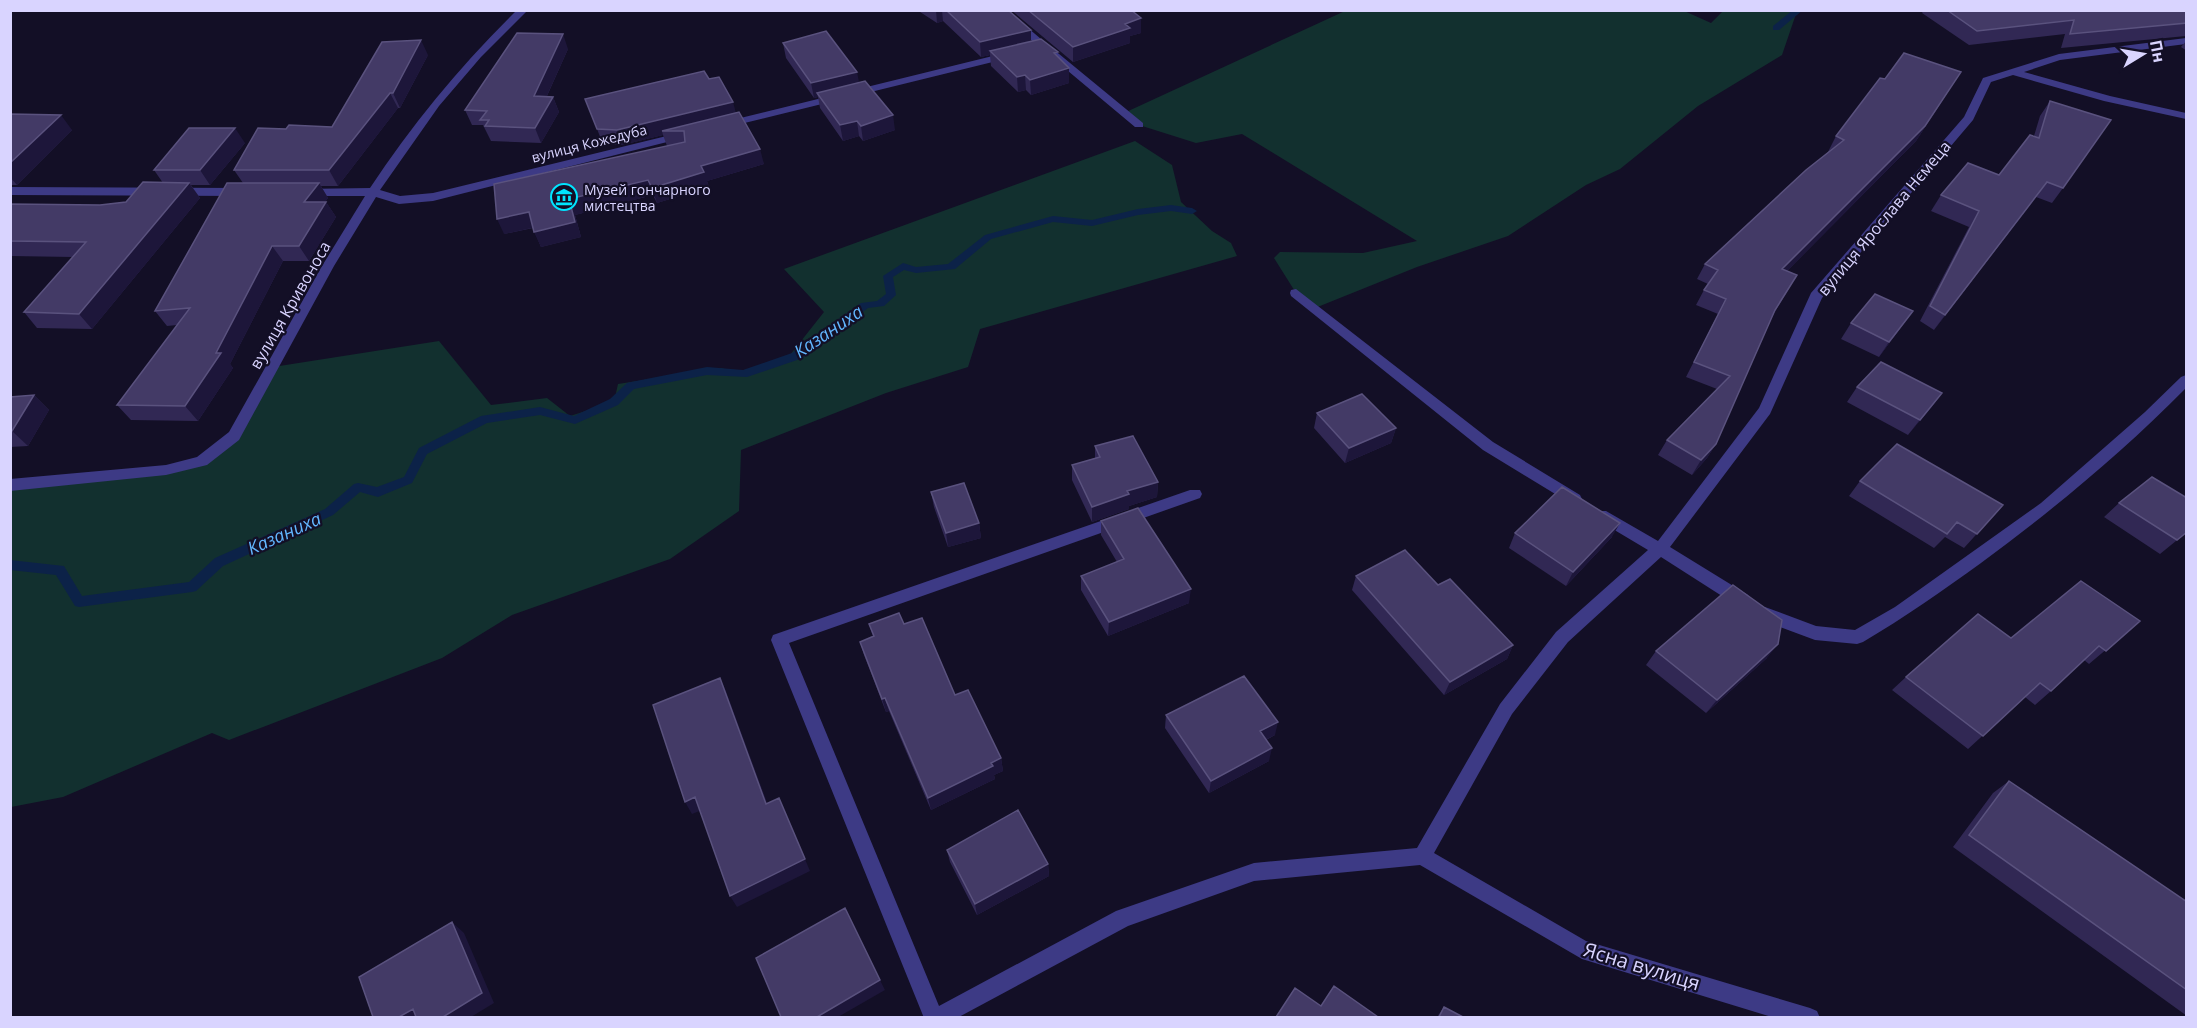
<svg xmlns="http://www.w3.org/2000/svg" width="2197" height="1028" viewBox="0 0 2197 1028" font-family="'Open Sans',sans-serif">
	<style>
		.green { fill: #12302f }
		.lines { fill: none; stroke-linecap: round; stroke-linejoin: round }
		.stream { fill: #0c2248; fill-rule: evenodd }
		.minor { fill: #3d3a85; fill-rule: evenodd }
		.wall { fill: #312854 }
		.shaded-wall { fill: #1d163a }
		.building { fill: #433a66; stroke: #5a527e; stroke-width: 1.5 }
		.labels { text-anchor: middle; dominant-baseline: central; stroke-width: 4.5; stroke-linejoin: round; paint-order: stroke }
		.far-street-label { font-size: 14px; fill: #d9d4ff; stroke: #130f26 }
		.far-poi-label { font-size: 14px; fill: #d9d4ff; stroke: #130f26; text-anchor: start }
		.street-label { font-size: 16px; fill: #d9d4ff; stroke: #130f26 }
		.water-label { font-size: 18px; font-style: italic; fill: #62b6ff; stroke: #130f26 }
		.near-street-label { font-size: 20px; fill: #d9d4ff; stroke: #130f26 }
	</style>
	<rect width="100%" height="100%" fill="#130f26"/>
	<path class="green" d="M1682 10 1711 23 1723 11H1797L1782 55 1698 106 1620 169 1586 185 1508 236 1417 267 1315 308 1296 293 1274 258 1280 252 1363 253 1417 241 1242 134 1196 143 1139 125 1124 113 1345 11Z
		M1135 141 1172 165 1181 202 1212 231 1231 243 1237 256 980 329 968 367 886 393 741 450 739 511 670 559 512 615 442 658 229 740 212 733 63 797 11 807V485L202 461 234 436 273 367 439 341 491 405 547 398 570 416 614 402 618 384 721 368 743 374 790 355 824 312 784 269Z"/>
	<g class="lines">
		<path class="stream" d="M1793 10H1803L1779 30H1773V26Z
			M1171 205 1192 208 1197 211 1192 214 1171 211 1138 215 1092 226 1053 222 991 239 955 269 916 273 904 270 893 277 896 295 884 306 868 308 800 359 747 377 707 375 634 389 618 405 575 424 540 415 487 423 427 454 412 483 378 497 360 492 333 515 223 566 196 591 192 592 79 607 75 606 56 575 10 570V560L64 566 82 596 189 582 215 558 325 509 354 484 358 483 377 487 404 477 419 448 481 416 540 407 574 416 610 399 627 383 631 382 707 367 743 370 792 353 861 303 877 301 886 294 883 276 903 263 916 267 948 264 985 235 1053 216 1092 220 1138 209Z"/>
		<path class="minor" d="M517 10H528L481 57 439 106 380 190 400 196 433 193 683 132 687 133V137L433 201 399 204 376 197 334 266 239 440 207 465 166 475 10 491V479L166 465 197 457 229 432 322 266 365 196H305L301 195V189L370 188C413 123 461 65 517 10Z
			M995 10H1007L1048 45V48L1053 49 1143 123V127H1135Z
			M2186 38V44L2060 60 2024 72 2110 96 2186 113V119L2104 101 2013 75 1991 82 1973 120 1822 298 1770 414 1670 547 1748 595 1750 600 1748 605 1742 607 1736 605 1661 557 1568 642 1512 714 1434 853 1586 941 1810 1008 1817 1011 1820 1018H1775L1582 959 1420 865 1254 881 1128 926 957 1018H924L771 640 773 635 1190 490H1200L1202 494 1200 498 789 643 939 1006 1116 911 1254 863 1417 848 1500 704 1556 632 1648 550 1596 519 1593 515 1596 511H1606L1658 541 1759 408 1811 293 1964 117 1983 78 2059 54Z
			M1009 52 1014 55 1013 57 724 128 718 125 720 123Z
			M10 187 242 188 248 192 242 196 10 195Z
			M1296 289 1493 442 1580 495 1582 499 1580 503H1570L1483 450 1291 296 1290 293 1291 290Z
			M2186 375V388C2122 453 2054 509 1981 563 1942 591 1904 618 1863 642L1857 644 1815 640 1759 619 1757 614 1759 609 1765 607 1816 626 1855 630 1895 607 2041 503 2145 412 2181 377Z"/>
	</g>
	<path class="wall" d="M917 10H1008L1031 41 1058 57 1069 83 1031 95 1026 90 1018 92 991 66 990 55 981 57 943 21 937 23Z
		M1011 10H1131L1141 18V33L1130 36V43L1073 62Z
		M1924 10H2187V36H2186L2061 48 2065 34 1969 45 1922 13Z
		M2187 40V51L2181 47Z
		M783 43 859 83 895 130 863 141 859 136 843 141 820 108 818 97 814 98 786 58Z
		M568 49 547 96 553 97 559 112 541 143 491 141 483 125H472L465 110Z
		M428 55 400 108H398L338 186H321L328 198 325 202H326L336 217 309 261H283L230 364 233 368 198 421 131 420 117 405 177 325 167 326 155 311 243 183 234 170 332 127Z
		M1961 72 1916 141 1787 271 1797 275 1773 315 1716 444 1707 458 1692 475 1658 455 1667 440 1717 389 1686 377 1718 314 1696 305 1704 290 1708 284 1697 279 1705 264 1828 152 1836 136 1885 79Z
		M709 79 736 113 764 164 707 181 709 187 657 203 653 195 575 215 581 237 541 247 533 228 504 234 670 146H667L663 135 622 145 603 144 585 99Z
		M2050 101 2063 188 2052 203 2036 197 1934 330 1920 321 1969 227 1931 211 1941 195 1999 175 2034 136 2040 116Z
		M10 114 72 130 17 185H10Z
		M245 143 210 185H191L200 198 92 329 37 328 24 312 73 257 10 256V204L100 205 126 202 163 183 154 170Z
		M1913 311 1879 357 1841 339 1851 323Z
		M1857 387 1942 393 1908 435 1847 402Z
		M34 395 49 410 28 446 10 447V397Z
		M1317 413 1396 428 1391 443 1345 463 1314 428Z
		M1095 446 1158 482 1157 497 1129 506V509L1092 522 1072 480V465L1095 458Z
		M1860 481 2003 505 1964 548 1945 537 1934 548 1849 496Z
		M931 492 979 523 981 538 948 547 934 507Z
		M2119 503 2187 532 2160 554 2104 517Z
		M1101 521 1189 603 1108 636 1081 590V576L1117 562 1101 535Z
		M1515 533 1612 537 1566 586 1509 548Z
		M1356 576 1513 645 1507 659 1444 695 1352 590Z
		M2140 621 2089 664 2084 660 2051 691 2035 705 2025 697 1968 749 1892 690 1906 677 2011 638Z
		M869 624H904L1001 758 1003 771 994 775 995 779 931 810 889 711 886 712 864 655 860 642 873 637Z
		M1656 651 1767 658 1706 713 1646 665Z
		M1166 715 1275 735 1266 740 1269 761 1209 793 1165 728Z
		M2009 781 2187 902V1016L1953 847 1993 793Z
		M947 850 1048 864 1049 876 977 915 950 862Z
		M1444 1007 1463 1017H1437Z"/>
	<path class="shaded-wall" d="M936 10H942L943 21 937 23Z
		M1141 18V33L1130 36V43L1073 62V47L1125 24Z
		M1031 30V45L990 51V55L981 57 980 42Z
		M563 34 568 49 540 111 534 96Z
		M421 40 428 55 400 108 393 93Z
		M1069 68V83L1031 95 1030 80Z
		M857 72 860 87 817 93 818 97 814 98 811 83Z
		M1961 72 1916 141 1774 284 1782 269Z
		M1025 75 1026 90 1018 92 1017 77Z
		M390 93 398 108 338 186 329 170Z
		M553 97 559 112 541 143 535 128Z
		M733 102 737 117 662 131 663 135 622 145 617 130Z
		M61 115 72 130 17 185 10 177V163Z
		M893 115 895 130 863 141 861 126Z
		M857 121 859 136 843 141 840 125Z
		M235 128 245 143 210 185 200 170Z
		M760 149 764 164 707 181 709 187 657 203 652 188 701 166Z
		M648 180 653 195 575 215 581 237 541 247 534 232 569 199Z
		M2047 182 2036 197 1934 330 1945 315Z
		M189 183 200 198 92 329 79 314Z
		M319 183 328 198 313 217 304 202Z
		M326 202 336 217 309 261 299 246Z
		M529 212 536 227 504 234 497 219Z
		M272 246 283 261 230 364 233 368 198 421 185 406 216 353Z
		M1913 311 1902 326 1879 357 1889 342Z
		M1942 393 1931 408 1908 435 1920 420Z
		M34 395 49 410 28 446 12 431Z
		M1396 428 1391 443 1345 463 1349 448Z
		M1716 444 1707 458 1692 475 1701 460Z
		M1158 482 1157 497 1129 506V509L1092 522V507L1127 491Z
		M979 523 981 538 948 547 946 533Z
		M1620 523 1612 537 1566 586 1573 572Z
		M1191 589 1189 603 1108 636 1109 622Z
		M1778 644 1767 658 1706 713 1717 700Z
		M1513 645 1507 659 1444 695 1450 682Z
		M720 678 726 691 772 816 766 804Z
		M885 698 889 711 886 712 882 699Z
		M1278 722 1275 735 1257 744 1260 731Z
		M1272 748 1269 761 1209 793 1211 781Z
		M1001 758 1003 771 994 775 995 779 931 810 928 798 991 763Z
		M695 797 702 810 692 814 685 802Z
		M779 798 810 871 737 907 730 896Z
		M1048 864 1049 876 977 915 975 904Z
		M452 922 464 933 494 1003 471 1017H443Z
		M880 980 885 990 838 1017H817Z
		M413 1009 425 1017H399Z"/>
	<path class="building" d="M946 10H1008L1031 30 980 42Z
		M1028 10H1131L1141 18 1125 24 1130 28 1073 47Z
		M1947 10H2187V23L2070 34 2074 20 1977 31Z
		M826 31 857 72 811 83 783 43Z
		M517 33 563 34 534 96 553 97 535 128 485 126 489 120H480L487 111 465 110Z
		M1041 39 1058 52 1054 53 1069 68 1030 80 1025 75 1017 77 990 51Z
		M421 40 393 93H390L329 170H234L258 128 286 129 289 125 332 127 382 42Z
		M1904 53 1961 72 1925 126 1782 269 1797 275 1775 310 1716 444 1701 460 1667 440 1730 376 1694 362 1726 299 1704 290 1718 270 1705 264 1806 170 1844 140 1836 136 1880 78 1885 79Z
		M704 71 709 79 719 77 733 102 617 130 597 129 585 99Z
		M865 81 893 115 861 126 857 121 840 125 817 93Z
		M2050 101 2111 120 2063 188 2047 182 1945 315 1930 306 1979 211 1941 195 1968 163 1999 175 2030 135 2039 138Z
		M739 112 760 149 701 166 704 172 652 188 648 180 569 199 575 222 534 232 529 212 497 219 494 184 685 142 684 131H662Z
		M10 114 61 115 10 163Z
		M189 128H235L200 170H154Z
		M143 182 189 183 79 314 24 312 86 242 10 241V204L100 205 126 202Z
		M227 183H319L304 202H326L299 246H272L216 353H221L185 406 117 405 190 308 155 311Z
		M1875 294 1913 311 1889 342 1851 323Z
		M1881 362 1942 393 1920 420 1857 387Z
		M1362 394 1396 428 1349 448 1317 413Z
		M34 395 12 431H10V397Z
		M1133 436 1158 482 1127 491 1129 494 1092 507 1072 465 1100 457 1095 446Z
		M1897 444 2003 505 1977 534 1957 522 1947 534 1860 481Z
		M2152 477 2187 498V532L2177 540 2119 503Z
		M964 483 979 523 946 533 931 492Z
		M1562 487 1620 523 1573 572 1515 533Z
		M1138 508 1191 589 1109 622 1081 576 1124 559 1101 521Z
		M1405 550 1438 585 1450 579 1513 645 1450 682 1356 576Z
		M2081 581 2140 621 2106 651 2099 646 2051 691 2040 683 1983 736 1906 677 1978 614 2011 638Z
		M1733 585 1782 620 1778 644 1717 700 1656 651Z
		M899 613 904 624 922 618 955 695 968 690 1001 758 991 763 993 766 928 798 885 698 882 699 860 642 874 636 869 624Z
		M1244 676 1278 722 1260 731 1272 748 1211 781 1166 715Z
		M720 678 766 804 779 798 805 859 730 896 695 797 685 802 653 705Z
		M2009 781 2187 902V990L1969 835Z
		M1018 810 1048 864 975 904 947 850Z
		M845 908 880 980 817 1017H781L756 958Z
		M452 922 482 993 443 1017H416L413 1009 399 1017H373L359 977Z
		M1334 986 1378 1017H1276L1295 988 1321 1006Z
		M1444 1007 1463 1017H1439Z"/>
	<defs>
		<symbol id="museum-ring" viewBox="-11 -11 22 22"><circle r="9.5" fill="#130f26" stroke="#00e5ff" stroke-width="1.5"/><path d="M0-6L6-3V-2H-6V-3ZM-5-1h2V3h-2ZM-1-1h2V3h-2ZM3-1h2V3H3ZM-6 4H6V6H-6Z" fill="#00e5ff"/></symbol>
	</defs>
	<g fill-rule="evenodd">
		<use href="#museum-ring" x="549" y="182" width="30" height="30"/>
	</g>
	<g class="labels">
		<g class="far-street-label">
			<text transform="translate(589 143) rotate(-14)">вулиця Кожедуба</text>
		</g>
		<g class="far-poi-label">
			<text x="584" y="189">Музей гончарного<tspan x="584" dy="16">мистецтва</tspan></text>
		</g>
		<g class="street-label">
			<text transform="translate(1884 218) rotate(-50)">вулиця Ярослава Нємеца</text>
			<text transform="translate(290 305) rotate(-60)">вулиця Кривоноса</text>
		</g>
		<g class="water-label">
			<text transform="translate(828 331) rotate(-34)">Казаниха</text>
			<text transform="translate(284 533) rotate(-24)">Казаниха</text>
		</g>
		<g class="near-street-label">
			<text transform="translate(1642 966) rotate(17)">Ясна вулиця</text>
		</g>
	</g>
	<rect width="2197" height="1028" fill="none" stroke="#d9d4ff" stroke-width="24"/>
	<g transform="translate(2143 54) rotate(79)" stroke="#130f26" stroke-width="4.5" paint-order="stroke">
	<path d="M0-4.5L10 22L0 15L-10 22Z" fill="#d9d4ff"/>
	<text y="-9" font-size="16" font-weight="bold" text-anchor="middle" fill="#d9d4ff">Пн</text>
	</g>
</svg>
